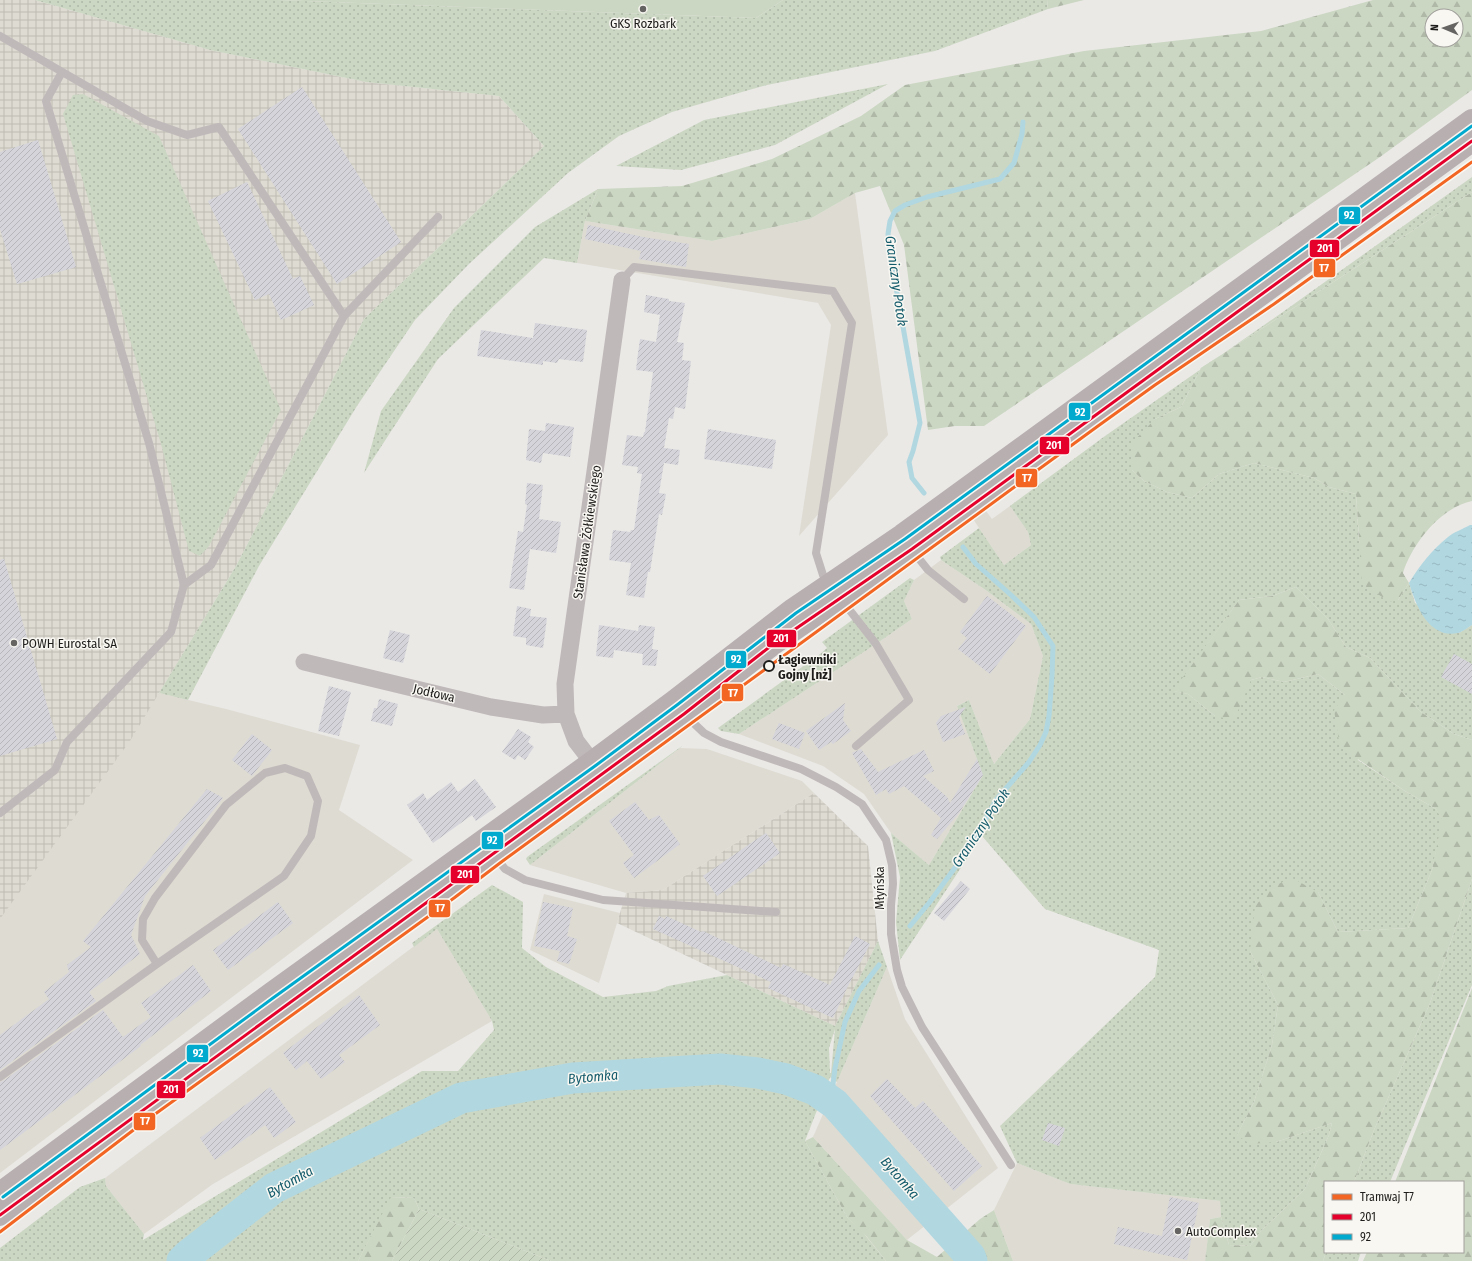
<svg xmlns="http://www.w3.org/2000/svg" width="1472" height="1261" viewBox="0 0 1472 1261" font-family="'Fira Sans Condensed',sans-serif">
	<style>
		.built { fill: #dedbd2 }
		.industrial { fill: url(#industrial-grid) }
		.grass { fill: url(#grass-dots); fill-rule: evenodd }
		.forest { fill: url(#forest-firs); fill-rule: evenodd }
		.garden { fill: url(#garden-furrows) }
		.pitch { fill: #ccd7c3 }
		.water { fill: url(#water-ripples) }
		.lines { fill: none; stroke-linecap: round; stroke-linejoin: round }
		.stream { stroke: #b1d7e0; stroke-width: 5 }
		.river { stroke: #b1d7e0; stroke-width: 31 }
		.building { fill: url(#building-hatch) }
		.service { stroke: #c0b9ba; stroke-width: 8 }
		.minor { stroke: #c0b9ba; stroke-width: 17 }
		.secondary { stroke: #b8afb1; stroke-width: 22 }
		.bus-1-casing { stroke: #f9f7f2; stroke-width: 6 }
		.bus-2-casing { stroke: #f9f7f2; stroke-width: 6 }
		.bus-1 { stroke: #e4002b; stroke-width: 3 }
		.bus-2 { stroke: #00a9ce; stroke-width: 3 }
		.tram-1-casing { stroke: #f9f7f2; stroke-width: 6 }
		.tram-1 { stroke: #f26522; stroke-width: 3 }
		.poi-dot { fill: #656462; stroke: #f9f7f2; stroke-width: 1.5 }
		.stop-dot { fill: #f9f7f2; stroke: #1e1d1b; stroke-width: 2 }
		.labels { text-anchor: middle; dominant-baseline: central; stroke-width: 3; stroke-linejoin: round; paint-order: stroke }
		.poi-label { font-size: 13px; fill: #1e1d1b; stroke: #f9f7f2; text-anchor: start }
		.street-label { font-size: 13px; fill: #1e1d1b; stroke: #f9f7f2 }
		.stop-label { font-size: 13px; font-weight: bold; fill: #1e1d1b; stroke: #f9f7f2; text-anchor: start }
		.water-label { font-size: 14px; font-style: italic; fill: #145c6c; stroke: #f9f7f2 }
		.line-badge { stroke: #f9f7f2; stroke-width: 1.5 }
		.badge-label { font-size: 11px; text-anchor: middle; font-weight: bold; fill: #fff }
	</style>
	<defs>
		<pattern id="industrial-grid" width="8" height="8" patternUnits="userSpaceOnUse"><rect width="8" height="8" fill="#dedbd2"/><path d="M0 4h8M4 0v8" fill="none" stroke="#bebcb4"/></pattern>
		<pattern id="grass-dots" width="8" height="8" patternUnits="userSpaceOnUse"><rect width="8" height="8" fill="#ccd7c3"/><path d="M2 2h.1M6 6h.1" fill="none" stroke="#afb8a7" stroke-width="1.8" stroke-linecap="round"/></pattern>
		<pattern id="forest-firs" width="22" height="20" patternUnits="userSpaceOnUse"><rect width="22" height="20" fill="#ccd7c3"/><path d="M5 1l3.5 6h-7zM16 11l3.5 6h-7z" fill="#afb8a7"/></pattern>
		<pattern id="garden-furrows" width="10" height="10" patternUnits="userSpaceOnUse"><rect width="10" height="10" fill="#ccd7c3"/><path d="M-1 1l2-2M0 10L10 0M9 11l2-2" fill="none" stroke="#afb8a7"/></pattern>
		<pattern id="water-ripples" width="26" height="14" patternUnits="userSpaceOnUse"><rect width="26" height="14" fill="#b1d7e0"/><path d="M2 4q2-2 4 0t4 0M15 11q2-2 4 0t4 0" fill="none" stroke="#98b8c0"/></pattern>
		<pattern id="building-hatch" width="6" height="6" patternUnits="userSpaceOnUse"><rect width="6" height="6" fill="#d5d4db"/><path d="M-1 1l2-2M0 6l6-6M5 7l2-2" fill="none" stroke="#b6b6bb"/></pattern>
	</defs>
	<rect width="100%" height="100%" fill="#eae9e6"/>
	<path class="built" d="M855 193 888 435 799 536 831 325 818 303 577 263 585 221 712 241 810 219Z
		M981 504 992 519 1010 506 1028 532 1031 545 1004 565 969 513Z
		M941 560 987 591 1031 624 1043 656 1030 719 994 764 969 700 957 706 983 775 929 865 891 833 864 794 823 766 739 734 876 644 912 619 904 601 914 580Z
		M159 693 226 709 360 745 339 810 413 860 0 1173V916Z
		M680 748 707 749 802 781 814 793 663 890 626 893 530 865Z
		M544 894 620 913 599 983 530 950Z
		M437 929 492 1021 213 1184 144 1234 106 1186 105 1178Z
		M887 967 905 1019 998 1168 907 1240 813 1137Z
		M1017 1163 1070 1184 1220 1201 1221 1217 1210 1219 1205 1261H1013L994 1210Z"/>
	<path class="industrial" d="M0 0H35L210 50 366 82 499 96 544 146 364 319 236 566 130 741 0 919Z
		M814 793 868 846 878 941 835 1026 617 923 626 893 663 890Z"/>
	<path class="grass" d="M35 0H278L756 18 783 0H1047L1048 9 935 51 767 85 672 112 619 136 568 173 469 264 415 320 357 406 259 566 188 700 159 693 236 566 364 319 544 146 499 96 366 82 210 50Z
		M888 84 775 145 681 170 616 166 704 120Z
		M83 94 159 136 281 410 209 546 200 556 189 551 161 444 63 114 73 95Z
		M1472 177V192L1201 368 1181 407 1155 419 1132 470 1144 481 1167 492 1192 498 1219 474 1254 463 1314 478 1329 487 1356 494 1359 542 1398 600 1409 583 1415 603 1459 633 1472 625V740L1454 734 1421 712 1370 658 1346 647 1328 619 1296 587 1272 596 1239 600 1174 691 1188 694 1215 716 1251 680 1262 677 1284 682 1318 674 1345 695 1358 760 1405 791 1436 809 1443 820 1432 870 1408 928 1338 932 1318 892 1250 951 1278 1005 1272 1045 1254 1102 1237 1135 1276 1142 1332 1123 1329 1135 1305 1189 1261 1231 1250 1246 1229 1245 1221 1217 1220 1201 1070 1184 1017 1163 1000 1126 1155 977 1159 950 1045 909 982 836 900 960 896 922 900 877 891 833 929 865 983 775 957 706 969 700 994 764 1030 719 1043 656 1031 624 987 591 941 560 940 557 979 528 1004 565 1031 545 1028 532 1010 506 1105 436 1280 314Z
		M598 189 585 221 577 263 544 258 438 359 364 473 381 411 454 308 535 227Z
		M910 578 914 580 904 601 912 619 876 644 739 734 721 731 718 728 820 654 827 648 822 642Z
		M682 746 680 748 530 865 526 859 527 857Z
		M1472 879V985L1390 1182H1354L1374 1130 1430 1003Z
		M492 885 523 902 522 948 546 967 603 997 656 991 668 986 727 975 835 1026 878 941 887 967 837 1082 830 1077 805 1141 847 1217 861 1230 886 1261H551L419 1209 414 1198 392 1197 358 1261H0V1248L80 1187 105 1178 106 1186 144 1234 143 1240 422 1071H458L494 1030 492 1021 437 929 414 947 412 943ZM835 1029 831 1073H830L829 1048Z
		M1326 1252H1361L1358 1261H1323Z"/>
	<path class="forest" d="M1047 0H1084L1048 9Z
		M1373 0H1472V90L1380 157 984 426H955L928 430 904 245 880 186 855 193 810 219 712 241 585 221 598 189 682 186 772 159 861 116 905 85 1084 51 1261 31ZM1432 16H1456V40H1432Z
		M1472 192V501C1441 507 1412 544 1403 573L1409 583 1398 600 1390 602 1362 584 1356 494 1329 487 1314 478 1254 463 1219 474 1192 498 1167 492 1144 481 1132 470 1131 444 1155 419 1181 407 1201 368Z
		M1296 587 1328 619 1346 647 1370 658 1421 712 1454 734 1472 740V879L1430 1003 1374 1130 1354 1182H1325V1252H1326L1323 1261H1205L1210 1219 1221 1217 1229 1245 1250 1246 1261 1231 1305 1189 1329 1135 1332 1123 1276 1142 1250 1144 1237 1135 1254 1102 1272 1045 1278 1005 1250 951 1255 906 1271 887 1292 878 1318 892 1338 932 1408 928 1432 870 1442 820 1436 809 1405 791 1340 747 1334 710 1345 695 1318 674 1284 682 1262 677 1251 680 1234 720 1215 716 1188 694 1173 691 1239 600 1272 596Z
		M1472 988V1261H1363L1367 1252H1463V1182H1395Z
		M813 1137 907 1240 937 1257 980 1219 994 1210 1013 1261H886L867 1237 847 1217 805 1141Z
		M391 1197 414 1198 419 1209 392 1261H358Z"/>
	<path class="garden" d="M419 1209 551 1261H392Z"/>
	<path class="pitch" d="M278 0H783L756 18Z"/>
	<path class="water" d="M1470 525H1472V625C1468 627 1463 632 1458 633 1429 639 1416 606 1409 583 1419 566 1432 550 1448 537 1454 532 1463 529 1470 525Z"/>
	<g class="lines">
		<path class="stream" d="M924 493 912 478 909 462 913 451 920 423 891 259 888 234 890 221 895 211 905 205 927 197 1000 179 1014 163 1022 134 1023 122
			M910 926 929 903 971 846 996 800 1029 762 1040 745 1046 732 1049 716 1052 676 1053 646 1034 617 1011 595 976 564 963 547
			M835 1104 833 1084 835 1068 845 1022 859 991 879 965"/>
		<path class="river" d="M182 1261 188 1255 274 1188 461 1098 573 1078 720 1069 758 1073 786 1079 815 1090 835 1104 970 1256 972 1261"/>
	</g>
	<path class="building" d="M302 87 401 242 337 284 238 129Z
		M38 140 76 267 17 284 0 229V152Z
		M247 182 293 279 300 276 314 305 281 320 269 294 255 300 208 201Z
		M588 225 643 237 689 244 686 267 639 259 641 251 585 239Z
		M646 295 669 299V301L685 303 677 342 684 343 682 360 691 361 685 409 675 407 673 419 669 418 664 448 680 450 679 457 678 465 664 463 659 493 666 494 662 515 659 514 650 572H648L644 598 626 595 631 563 609 560 613 530 630 532 631 530H634L642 474 637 473 638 467 622 465 627 435 643 437 644 432H645L653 372 636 370 638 353 640 339 656 342 660 315 644 312Z
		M535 323 587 330 583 362 559 359 557 363 543 361V365L477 356 481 330 533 338Z
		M546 423 574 427 570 457 543 453 541 463 526 460 529 429 545 431Z
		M708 429 776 440 772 469 704 459Z
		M527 483 543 485 539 519 561 522 556 553 530 549 524 590 509 588 518 531 523 532 527 505 525 504Z
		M4 559 57 739 0 756V560Z
		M987 596 1026 626 990 674 958 649 967 638 960 632Z
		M517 606 531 609 530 616 547 618 543 648 526 645V638L513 636Z
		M599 625 638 631 639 625 655 627 652 649 658 650 656 666 642 665 643 654 614 650 613 658 596 656Z
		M390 630 410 635 403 663 383 658Z
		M1454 654 1472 664V694L1441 677Z
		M329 686 351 692 339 736 318 731Z
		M379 699 398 704 392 726 371 721 374 708H377Z
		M845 703 843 720 851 731 833 744 831 742 819 750 806 731Z
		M966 707 959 717 965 734 943 742 936 723 941 716Z
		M779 723 805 733 799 749 772 739Z
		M518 729 531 737 528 742 534 747 525 760 518 755 515 760 502 752Z
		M252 734 272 750 252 776 232 760Z
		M861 749 878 772 924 750 934 771 923 776 947 797 950 803 977 759 983 775 959 813 937 839 931 835 941 818 904 786 889 794 886 789 876 795 852 753Z
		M475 779 496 807 476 821 472 815 433 843 407 805 423 793 427 800 451 782 458 792Z
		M207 789 223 798 145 896 131 935 140 954 89 992 96 1001 0 1070V1035L49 999 44 992 69 972 67 965 91 947 83 941Z
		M635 802 649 820 659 815 680 844 634 878 623 863 634 855 609 821Z
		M766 833 780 853 717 896 703 876Z
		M961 881 970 889 944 921 934 913Z
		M278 902 293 923 228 970 213 950Z
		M543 902 573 908 567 936 577 939 569 964 557 961 560 951 534 946Z
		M659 916 665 919 666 916 701 932 703 931 781 968 783 964 830 985 855 936 870 944 847 988 833 1018 768 988 771 982 653 929Z
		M193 965 211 991 140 1045 141 1046 0 1150V1082L3 1081 103 1010 123 1037 151 1017 141 1003Z
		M359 995 380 1025 339 1055 345 1062 323 1078 321 1079 307 1061 296 1070 283 1053Z
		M887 1079 915 1108 923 1101 982 1166 954 1191 870 1096Z
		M270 1087 296 1122 274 1138 265 1125 215 1160 200 1138Z
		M1048 1123 1065 1128 1059 1146 1042 1140Z
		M1170 1197 1199 1203 1187 1260 1114 1244 1118 1227 1162 1236Z"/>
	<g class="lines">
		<path class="service" d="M0 36 147 121 187 135 219 127 344 316
			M622 280 634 267 833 291 852 323 816 553 823 575 830 583
			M912 550 928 570 964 599
			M184 585 211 565 344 316 438 217
			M841 599 876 644 909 700 856 746
			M684 714 704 733 721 742 801 769 836 787 862 804 886 840 892 865 893 884 891 905V934L897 970 902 987 922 1027 1011 1165
			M0 813 55 770 67 742 171 632 184 585 149 443 46 101 62 72
			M493 854 505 869 525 880 603 900 776 912
			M0 1077 157 964 284 876 311 836 318 801 307 776 285 768 265 773 226 805 155 898 143 919 142 940 157 964"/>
		<path class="minor" d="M304 662 491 707 543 715 566 714
			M599 771 576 741 566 714 565 684 622 280"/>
		<path class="secondary" d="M0 1193 270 994 592 762 674 701 793 609 902 535 1472 120
			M0 1215 684 714 772 645 912 549 1472 141"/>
		<defs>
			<path id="bus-1" d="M0 1215 684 714 772 645 912 549 1472 141"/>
			<path id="bus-2" d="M3 1197 273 998 595 766 677 705 796 613 905 539 1472 126"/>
		</defs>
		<use href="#bus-1" class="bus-1-casing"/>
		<use href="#bus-2" class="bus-2-casing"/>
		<use href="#bus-1" class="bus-1"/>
		<use href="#bus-2" class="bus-2"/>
		<defs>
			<path id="tram-1" d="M0 1232 140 1125 454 898 500 863 1098 426 1155 385 1274 304 1472 162"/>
		</defs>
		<use href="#tram-1" class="tram-1-casing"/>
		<use href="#tram-1" class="tram-1"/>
	</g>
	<g class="poi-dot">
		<circle cx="643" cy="9" r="4"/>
		<circle cx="14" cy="643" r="4"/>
		<circle cx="1178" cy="1231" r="4"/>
	</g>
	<circle class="stop-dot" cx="769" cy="666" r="5"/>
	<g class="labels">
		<g class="poi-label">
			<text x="643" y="23" text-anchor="middle">GKS Rozbark</text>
			<text x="22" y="643">POWH Eurostal SA</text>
			<text x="1186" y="1231">AutoComplex</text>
		</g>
		<g class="street-label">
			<text transform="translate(587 532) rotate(-82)">Stanisława Żółkiewskiego</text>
			<text transform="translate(434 693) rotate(13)">Jodłowa</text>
			<text transform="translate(879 888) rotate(-90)">Młyńska</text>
		</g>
		<g class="stop-label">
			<text x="778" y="659">Łagiewniki<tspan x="778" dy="15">Gojny [nż]</tspan></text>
		</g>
		<g class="water-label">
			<text transform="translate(896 281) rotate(82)">Graniczny Potok</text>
			<text transform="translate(981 828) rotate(-56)">Graniczny Potok</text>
			<text transform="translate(593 1077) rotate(-5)">Bytomka</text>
			<text transform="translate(900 1178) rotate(49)">Bytomka</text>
			<text transform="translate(290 1182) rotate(-29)">Bytomka</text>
		</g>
	</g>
	<g class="line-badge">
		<rect x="1338" y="206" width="23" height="19" rx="4" fill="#00a9ce"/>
		<rect x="1309" y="239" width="31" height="19" rx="4" fill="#e4002b"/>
		<rect x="1313" y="258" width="23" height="20" rx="4" fill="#f26522"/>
		<rect x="1068" y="402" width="23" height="19" rx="4" fill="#00a9ce"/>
		<rect x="1039" y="436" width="31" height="19" rx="4" fill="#e4002b"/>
		<rect x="1015" y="468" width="23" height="20" rx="4" fill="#f26522"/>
		<rect x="766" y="629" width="31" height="19" rx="4" fill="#e4002b"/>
		<rect x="725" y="650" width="22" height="19" rx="4" fill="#00a9ce"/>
		<rect x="721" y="683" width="23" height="19" rx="4" fill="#f26522"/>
		<rect x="481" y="831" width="23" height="19" rx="4" fill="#00a9ce"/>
		<rect x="450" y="865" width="30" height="19" rx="4" fill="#e4002b"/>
		<rect x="428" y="899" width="23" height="19" rx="4" fill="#f26522"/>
		<rect x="186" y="1044" width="23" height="19" rx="4" fill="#00a9ce"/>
		<rect x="156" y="1080" width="30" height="19" rx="4" fill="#e4002b"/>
		<rect x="133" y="1112" width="23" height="19" rx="4" fill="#f26522"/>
	</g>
	<g class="badge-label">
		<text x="1349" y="219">92</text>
		<text x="1325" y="252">201</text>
		<text x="1324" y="272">T7</text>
		<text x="1080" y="416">92</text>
		<text x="1054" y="449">201</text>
		<text x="1027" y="482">T7</text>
		<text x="781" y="642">201</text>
		<text x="736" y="663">92</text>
		<text x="733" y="697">T7</text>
		<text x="492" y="844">92</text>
		<text x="465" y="878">201</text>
		<text x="440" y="912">T7</text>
		<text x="198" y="1057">92</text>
		<text x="171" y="1093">201</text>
		<text x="145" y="1125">T7</text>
	</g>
	<rect x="1324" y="1181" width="140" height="72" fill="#f9f7f2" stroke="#a1a09c"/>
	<rect x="1332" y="1194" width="20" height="6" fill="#f26522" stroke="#a1a09c"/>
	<text x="1360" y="1201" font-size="12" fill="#1e1d1b">Tramwaj T7</text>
	<rect x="1332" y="1214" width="20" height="6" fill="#e4002b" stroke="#a1a09c"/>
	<text x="1360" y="1221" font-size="12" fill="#1e1d1b">201</text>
	<rect x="1332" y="1234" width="20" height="6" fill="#00a9ce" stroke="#a1a09c"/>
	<text x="1360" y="1241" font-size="12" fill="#1e1d1b">92</text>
	<g transform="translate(1444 28) rotate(272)"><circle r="19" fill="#f9f7f2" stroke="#a1a09c"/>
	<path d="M0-3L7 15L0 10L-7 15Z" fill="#656462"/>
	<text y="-6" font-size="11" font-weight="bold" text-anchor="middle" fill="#1e1d1b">N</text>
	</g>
</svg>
